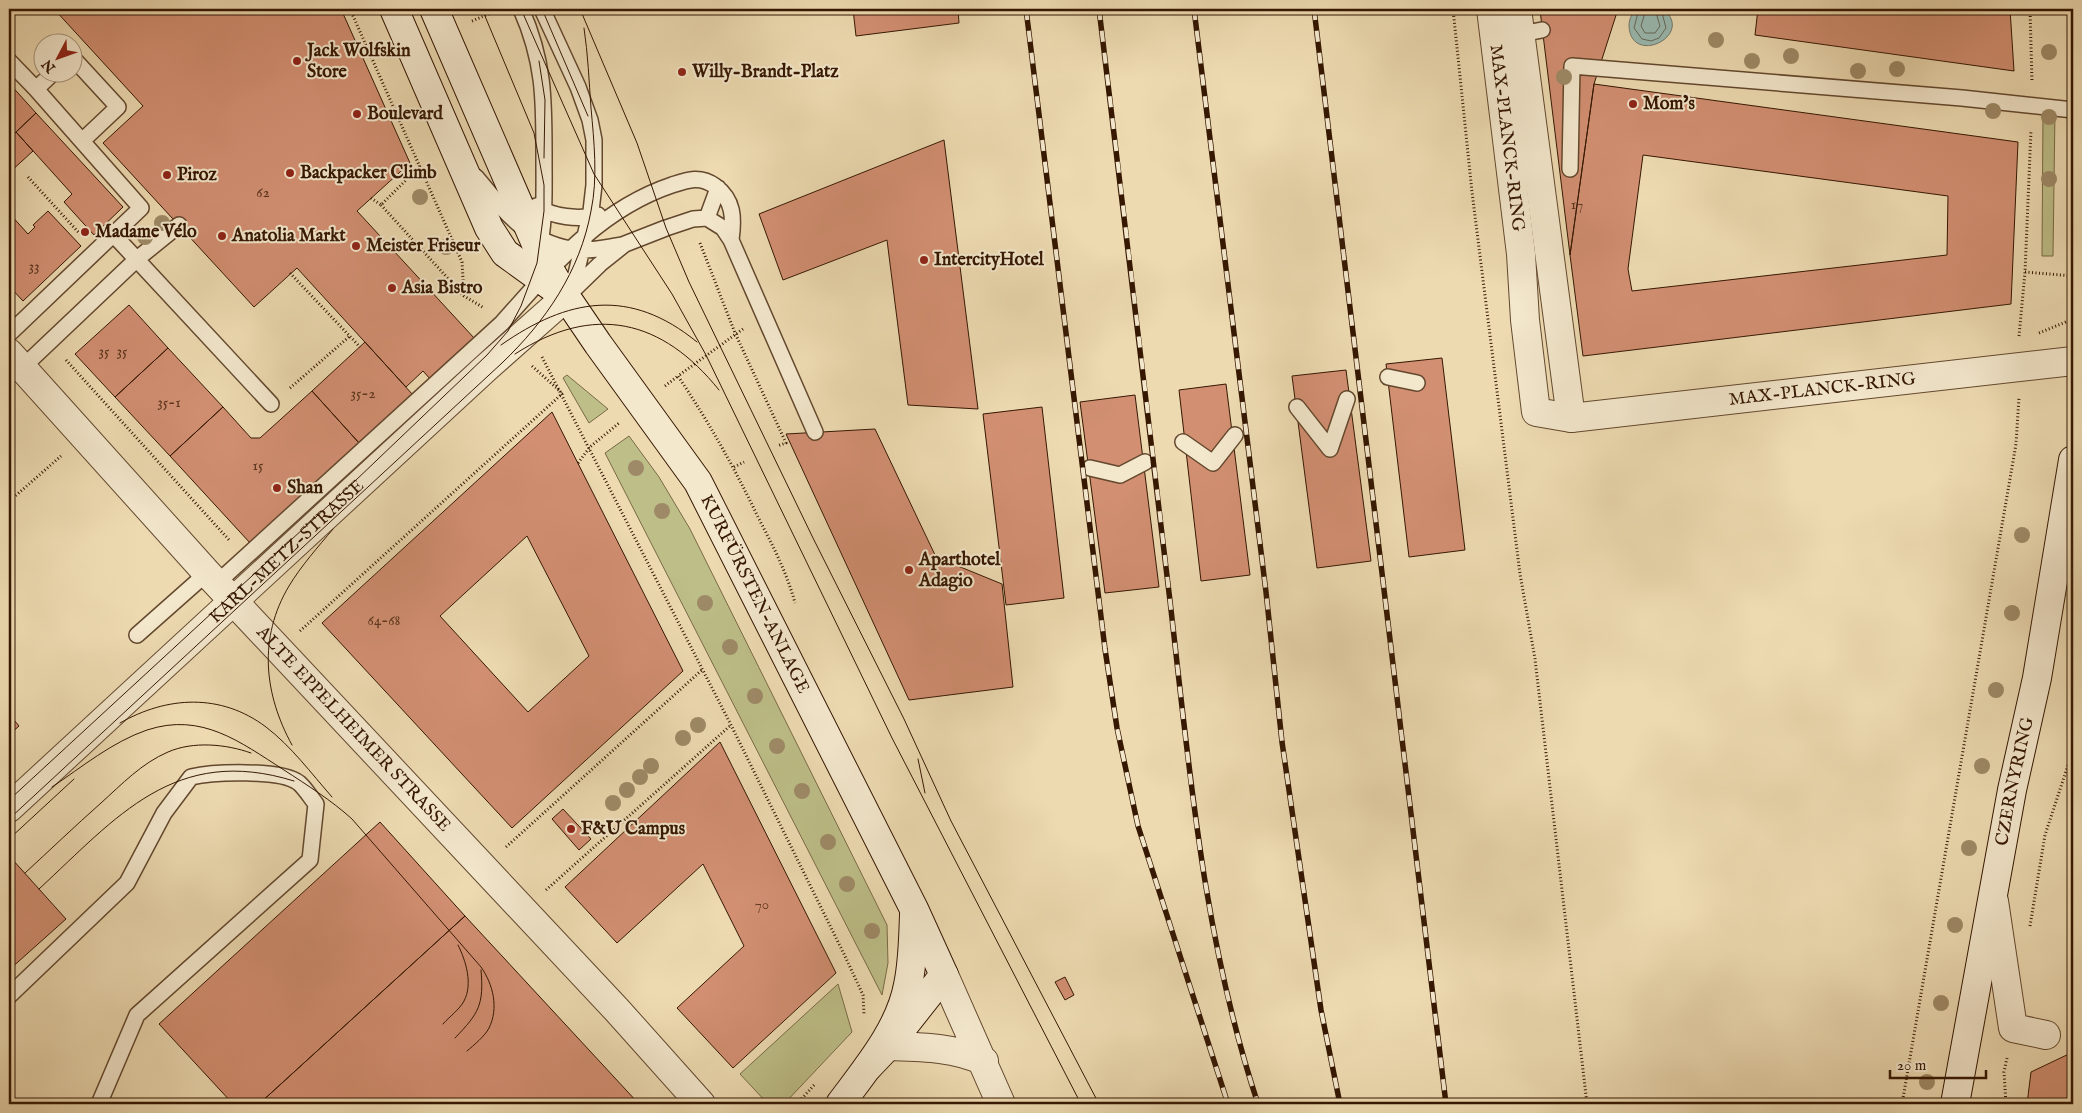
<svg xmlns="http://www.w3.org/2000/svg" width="2082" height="1113" viewBox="0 0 2082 1113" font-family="'IM FELL English',serif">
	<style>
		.green { fill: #bdbe88; stroke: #796a45 }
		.water { fill: #9abab1; stroke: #72796b }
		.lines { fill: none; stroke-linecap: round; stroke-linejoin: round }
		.shore { stroke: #68685a; stroke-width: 1 }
		.building { fill: #d28f72; stroke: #351702; fill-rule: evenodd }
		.service-casing { stroke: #63482e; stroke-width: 18 }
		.minor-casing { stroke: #63482e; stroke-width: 30 }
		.tertiary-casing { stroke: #63482e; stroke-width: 30 }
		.secondary-casing { stroke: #351702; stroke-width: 30 }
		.path { stroke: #351702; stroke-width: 3; stroke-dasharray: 1 2.5; stroke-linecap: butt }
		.service { stroke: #f3e7cc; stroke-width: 15 }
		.minor { stroke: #f3e7cc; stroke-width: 28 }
		.tertiary { stroke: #f3e7cc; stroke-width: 28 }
		.secondary { stroke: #f3e7cc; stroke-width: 28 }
		.tram { stroke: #351702; stroke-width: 1 }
		.rail-casing { stroke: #351702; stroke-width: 5.5 }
		.rail { stroke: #f3e7cc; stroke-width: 4; stroke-dasharray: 11; stroke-linecap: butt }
		.tree { fill: #9e8a67 }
		.poi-dot { fill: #8f2418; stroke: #f3e7cc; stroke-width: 2 }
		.labels { text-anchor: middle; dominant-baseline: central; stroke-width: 4; stroke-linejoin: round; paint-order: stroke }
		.number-label { font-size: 15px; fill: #5c351e }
		.poi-label { font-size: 18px; font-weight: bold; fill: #351702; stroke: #f3e7cc; text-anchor: start }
		.street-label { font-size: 18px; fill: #351702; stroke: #f3e7cc }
	</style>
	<rect width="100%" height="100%" fill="#eddab1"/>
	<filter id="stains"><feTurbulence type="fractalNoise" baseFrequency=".004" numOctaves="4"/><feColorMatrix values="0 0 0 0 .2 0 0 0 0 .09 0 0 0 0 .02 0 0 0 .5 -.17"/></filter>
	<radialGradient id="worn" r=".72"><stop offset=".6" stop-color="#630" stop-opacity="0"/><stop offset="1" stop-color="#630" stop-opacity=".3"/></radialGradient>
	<path class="green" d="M2055 110 2053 256H2042L2043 111Z
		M567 375 608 409 589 423 563 378Z
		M629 436 659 477 690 529 887 925 888 963 882 995 605 453Z
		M838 984 852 1032 784 1104H768L740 1074Z"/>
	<path class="water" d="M1637 9H1663C1696 35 1631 67 1629 26 1629 19 1632 13 1637 9Z"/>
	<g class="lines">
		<path class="shore" d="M1639 9 1634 28 1642 39 1651 41 1659 38 1666 28 1661 9
			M1646 9 1641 26 1645 33H1655L1660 26 1655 9"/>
	</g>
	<path class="building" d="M54 9H341L410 163 357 211 475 339 431 380 423 371 406 387 297 268 254 307 103 143 143 106Z
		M853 9H958L959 23 856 36Z
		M1555 9H1618L1594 84 1570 255 1540 10Z
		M1758 9H2010L2014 71 1755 35Z
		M9 83 36 113 13 135 9 131Z
		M1594 84 2018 142 2011 304 1583 356 1570 255ZM1643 155 1948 196 1947 255 1632 291 1628 269Z
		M36 113 123 207 94 235 64 202 72 194 16 132Z
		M16 132 33 151 9 173V138Z
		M944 140 978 409 908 405 887 240 783 280 759 214Z
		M48 211 81 246 23 301 9 286V213L28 234 35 227 33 225Z
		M129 305 168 348 115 397 75 354Z
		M365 342 413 395 360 444 312 391Z
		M168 348 223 407 170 456 115 397Z
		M1442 358 1465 550 1409 557 1386 364Z
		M1346 370 1371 561 1317 568 1292 376Z
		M1226 384 1250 575 1201 581 1179 390Z
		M312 391 360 444 251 544 170 456 223 407 251 438H260Z
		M1135 395 1159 587 1105 593 1080 402Z
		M1042 407 1064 598 1006 605 983 414Z
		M552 412 683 671 512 828 322 623ZM527 536 589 656 528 712 440 616Z
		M875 429 936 557 1002 584 1013 687 909 700 786 434Z
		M9 714 19 726 9 735Z
		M720 742 836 973 733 1068 677 1008 744 946 703 864 617 943 565 887Z
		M563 809 591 839 579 850 552 819Z
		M380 822 465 916 259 1104H233L159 1024Z
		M12 859 66 919 9 970V861Z
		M465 916 639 1104H259Z
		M1065 977 1074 995 1065 1000 1055 982Z
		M2073 1052V1104H2027L2031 1072Z"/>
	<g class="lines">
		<defs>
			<path id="service" d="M521 9C545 63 544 102 544 160 544 188 545 216 540 244
				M542 9 578 87 590 120 594 140V185L591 211 576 274 569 291
				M1521 34 1542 30
				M72 57 118 107 82 141
				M9 61 36 89 141 208 9 334
				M36 89 54 72
				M1570 169 1572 66 1962 98 2073 110
				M476 177C506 213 530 246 580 250 594 251 609 247 623 245
				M536 206C553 217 578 220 598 215
				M707 218 718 188
				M113 234 271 404
				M566 297 600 264 625 244 666 228 693 219 707 218 723 228 731 240 815 432
				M22 368 137 259 179 225
				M1388 377 1417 383
				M1297 407 1330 449 1347 399
				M1183 442 1213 463 1235 435
				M1090 468 1120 475 1145 462
				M217 583 502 323C552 267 598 210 672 185 687 180 700 175 715 186 734 200 734 218 731 240
				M137 635 207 573
				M9 996 127 883 164 813 191 777C213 772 281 769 299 783 305 788 311 798 316 804L310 860 137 1015 99 1104"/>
			<g id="minor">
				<path id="s1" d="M1491 9 1521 254 1525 320 1536 412 1571 418 2073 361"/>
				<path d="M1517 9 1571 418"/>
				<path id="s2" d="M9 353 207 573 616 1009 701 1104"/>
				<path id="s3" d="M9 808 487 367 566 297"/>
				<path d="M1994 901 2013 1028 2046 1035"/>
			</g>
			<path id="tertiary" d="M944 975 1001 1104
				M888 1046C921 1047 954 1047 984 1061"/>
			<g id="secondary">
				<path d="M394 9 489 228 505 253 559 292"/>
				<path id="s4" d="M434 9 539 251 562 291 598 344 698 482 914 909 944 975 888 1046 868 1067"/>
				<path d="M840 1104C866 1069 900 1029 908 985 913 962 913 939 914 915"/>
				<path id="s5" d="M1955 1104 2012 790 2037 678 2073 460"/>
			</g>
		</defs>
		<use href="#service" class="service-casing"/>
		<use href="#minor" class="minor-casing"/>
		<use href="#tertiary" class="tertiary-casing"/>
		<use href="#secondary" class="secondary-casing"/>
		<path class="path" d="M350 9 462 262 464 296
			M1453 9 1472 192 1520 574 1535 659 1587 1104
			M2030 9 2032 82
			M472 21 498 10
			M363 55 378 48
			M28 177 80 234
			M371 198 381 205 420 166
			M381 205 464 296 484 308
			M700 243 735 333 786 443 777 446
			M2025 272 2073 276
			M290 273 360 347
			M743 329 678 376C710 424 734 467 759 519 773 546 787 573 795 603
			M2039 333 2073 319
			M2019 336 2025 272 2031 130
			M542 357 731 725 844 954 863 995 864 1014
			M66 360 230 541
			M532 366 561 392
			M665 386 678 376
			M290 388 350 336
			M578 463 590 447 619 423
			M734 467 744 462
			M13 498 61 456
			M300 631 563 393
			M506 847 703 669
			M546 890 731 725
			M2030 926 2045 835 2073 750
			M797 1104 815 1084
			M1902 1104 2016 444 2019 397
			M2006 1104 2004 1072 2007 1058"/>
		<use href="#service" class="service"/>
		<use href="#minor" class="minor"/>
		<use href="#tertiary" class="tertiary"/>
		<use href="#secondary" class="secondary"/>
		<path class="tram" d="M521 9 594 174 672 294 706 355 892 738 1081 1104
			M542 9 588 116
			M580 9 637 143 666 228 689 282 813 538 904 719 951 821 1099 1104
			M539 61 545 100 544 158
			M501 345C568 298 630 287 697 342
			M515 354C594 303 662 319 719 390
			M120 723C167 696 221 693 266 727 291 746 311 773 332 797
			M292 745C264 694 258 638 289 586 301 566 318 547 333 529
			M918 759 925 793
			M52 787C82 767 112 742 147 730 202 712 240 742 284 770 307 785 331 800 352 819L481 967C493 984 499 1008 489 1028 485 1036 474 1045 467 1051
			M9 800 355 481 487 355 508 331 521 306 537 263 544 211V185L534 133 482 9
			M9 819 502 363C546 321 580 271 591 211 598 178 594 141 591 108 589 81 588 54 584 28
			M9 839 74 779
			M25 873C50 850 75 826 101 803 122 784 142 763 168 752 193 741 226 744 251 753
			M39 889C117 817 175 744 294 781
			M443 1024C449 1017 460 1009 464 1001 473 984 466 961 458 945
			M455 1038C479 1013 484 1005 481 970"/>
		<defs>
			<path id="rail" d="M1026 9 1105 649 1117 728 1138 826 1228 1104
				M1099 9C1123 206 1147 403 1170 601 1190 773 1203 938 1258 1104
				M1194 9 1266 592 1282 742 1321 1010 1340 1104
				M1314 9 1446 1104"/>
		</defs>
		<use href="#rail" class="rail-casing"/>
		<use href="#rail" class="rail"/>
	</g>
	<g class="tree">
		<circle cx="1716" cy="40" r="8"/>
		<circle cx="2049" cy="52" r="8"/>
		<circle cx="1791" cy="56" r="8"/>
		<circle cx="1752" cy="61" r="8"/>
		<circle cx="1897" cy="69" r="8"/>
		<circle cx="1858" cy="71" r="8"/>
		<circle cx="1564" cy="77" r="8"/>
		<circle cx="1993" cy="111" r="8"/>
		<circle cx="2049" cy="117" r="8"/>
		<circle cx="2049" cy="179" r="8"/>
		<circle cx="420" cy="197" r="8"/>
		<circle cx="162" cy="223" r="8"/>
		<circle cx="145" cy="237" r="8"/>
		<circle cx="446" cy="247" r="8"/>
		<circle cx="636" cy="468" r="8"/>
		<circle cx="662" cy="511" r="8"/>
		<circle cx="2022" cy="535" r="8"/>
		<circle cx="705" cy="603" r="8"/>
		<circle cx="2012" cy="613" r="8"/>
		<circle cx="730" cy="647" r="8"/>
		<circle cx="1996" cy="690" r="8"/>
		<circle cx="755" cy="696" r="8"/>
		<circle cx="698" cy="725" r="8"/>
		<circle cx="683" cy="738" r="8"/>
		<circle cx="777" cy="746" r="8"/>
		<circle cx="651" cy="766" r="8"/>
		<circle cx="1982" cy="766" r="8"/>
		<circle cx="640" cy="777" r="8"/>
		<circle cx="627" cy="790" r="8"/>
		<circle cx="802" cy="791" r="8"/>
		<circle cx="613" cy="803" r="8"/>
		<circle cx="828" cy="842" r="8"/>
		<circle cx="1969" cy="848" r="8"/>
		<circle cx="847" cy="884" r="8"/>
		<circle cx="1955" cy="925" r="8"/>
		<circle cx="872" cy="931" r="8"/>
		<circle cx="1941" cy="1003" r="8"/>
		<circle cx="1927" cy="1082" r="8"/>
	</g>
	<g class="poi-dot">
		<circle cx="297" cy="61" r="5"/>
		<circle cx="682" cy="72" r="5"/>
		<circle cx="1633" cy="104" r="5"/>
		<circle cx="357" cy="114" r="5"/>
		<circle cx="290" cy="173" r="5"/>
		<circle cx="167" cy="175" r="5"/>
		<circle cx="85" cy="232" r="5"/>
		<circle cx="222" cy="236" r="5"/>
		<circle cx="356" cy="246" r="5"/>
		<circle cx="924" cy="260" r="5"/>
		<circle cx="392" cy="288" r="5"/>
		<circle cx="277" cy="488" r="5"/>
		<circle cx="909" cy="570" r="5"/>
		<circle cx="571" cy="829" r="5"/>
	</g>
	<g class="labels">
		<g class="number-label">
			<text x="263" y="192">62</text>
			<text x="1577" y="204">17</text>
			<text x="34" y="266">33</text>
			<text x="104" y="351">35</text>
			<text x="122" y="351">35</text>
			<text x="363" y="393">35-2</text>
			<text x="169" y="402">35-1</text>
			<text x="258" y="465">15</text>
			<text x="384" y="620">64-68</text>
			<text x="762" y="904">70</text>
		</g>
		<g class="poi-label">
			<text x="307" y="51">Jack Wolfskin<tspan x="307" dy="21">Store</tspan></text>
			<text x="692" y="72">Willy-Brandt-Platz</text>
			<text x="1643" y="104">Mom’s</text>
			<text x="367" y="114">Boulevard</text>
			<text x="300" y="173">Backpacker Climb</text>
			<text x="177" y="175">Piroz</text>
			<text x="95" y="232">Madame Vélo</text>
			<text x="232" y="236">Anatolia Markt</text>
			<text x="366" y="246">Meister Friseur</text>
			<text x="934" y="260">IntercityHotel</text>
			<text x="402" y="288">Asia Bistro</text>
			<text x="287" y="488">Shan</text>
			<text x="919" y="560">Aparthotel<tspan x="919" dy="21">Adagio</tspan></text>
			<text x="581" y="829">F&amp;U Campus</text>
		</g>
		<g class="street-label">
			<text stroke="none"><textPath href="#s1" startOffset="130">MAX-PLANCK-RING</textPath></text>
			<text stroke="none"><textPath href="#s1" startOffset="694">MAX-PLANCK-RING</textPath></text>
			<text stroke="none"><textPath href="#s3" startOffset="378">KARL-METZ-STRASSE</textPath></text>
			<text stroke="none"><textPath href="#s4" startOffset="670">KURFÜRSTEN-ANLAGE</textPath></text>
			<text stroke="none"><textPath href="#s2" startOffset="510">ALTE EPPELHEIMER STRASSE</textPath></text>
			<text stroke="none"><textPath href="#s5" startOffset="328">CZERNYRING</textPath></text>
		</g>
	</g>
	<rect width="2082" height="1113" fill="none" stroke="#eddab1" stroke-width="30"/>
	<rect x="10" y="10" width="2062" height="1093" fill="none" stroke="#351702" stroke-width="2.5"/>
	<rect x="15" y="15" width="2052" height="1083" fill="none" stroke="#351702"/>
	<g transform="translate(58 58) rotate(229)"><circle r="24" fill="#f3e7cc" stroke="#a7947b"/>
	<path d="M0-4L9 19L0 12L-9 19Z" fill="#8f2418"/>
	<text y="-8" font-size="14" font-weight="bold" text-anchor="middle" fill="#351702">N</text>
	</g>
	<path d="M1890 1070v8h96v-8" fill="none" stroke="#351702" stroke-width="2.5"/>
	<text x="1897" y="1070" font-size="15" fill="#351702" stroke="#f3e7cc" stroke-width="4" paint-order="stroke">20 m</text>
	<rect width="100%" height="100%" filter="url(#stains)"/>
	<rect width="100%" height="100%" fill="url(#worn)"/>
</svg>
